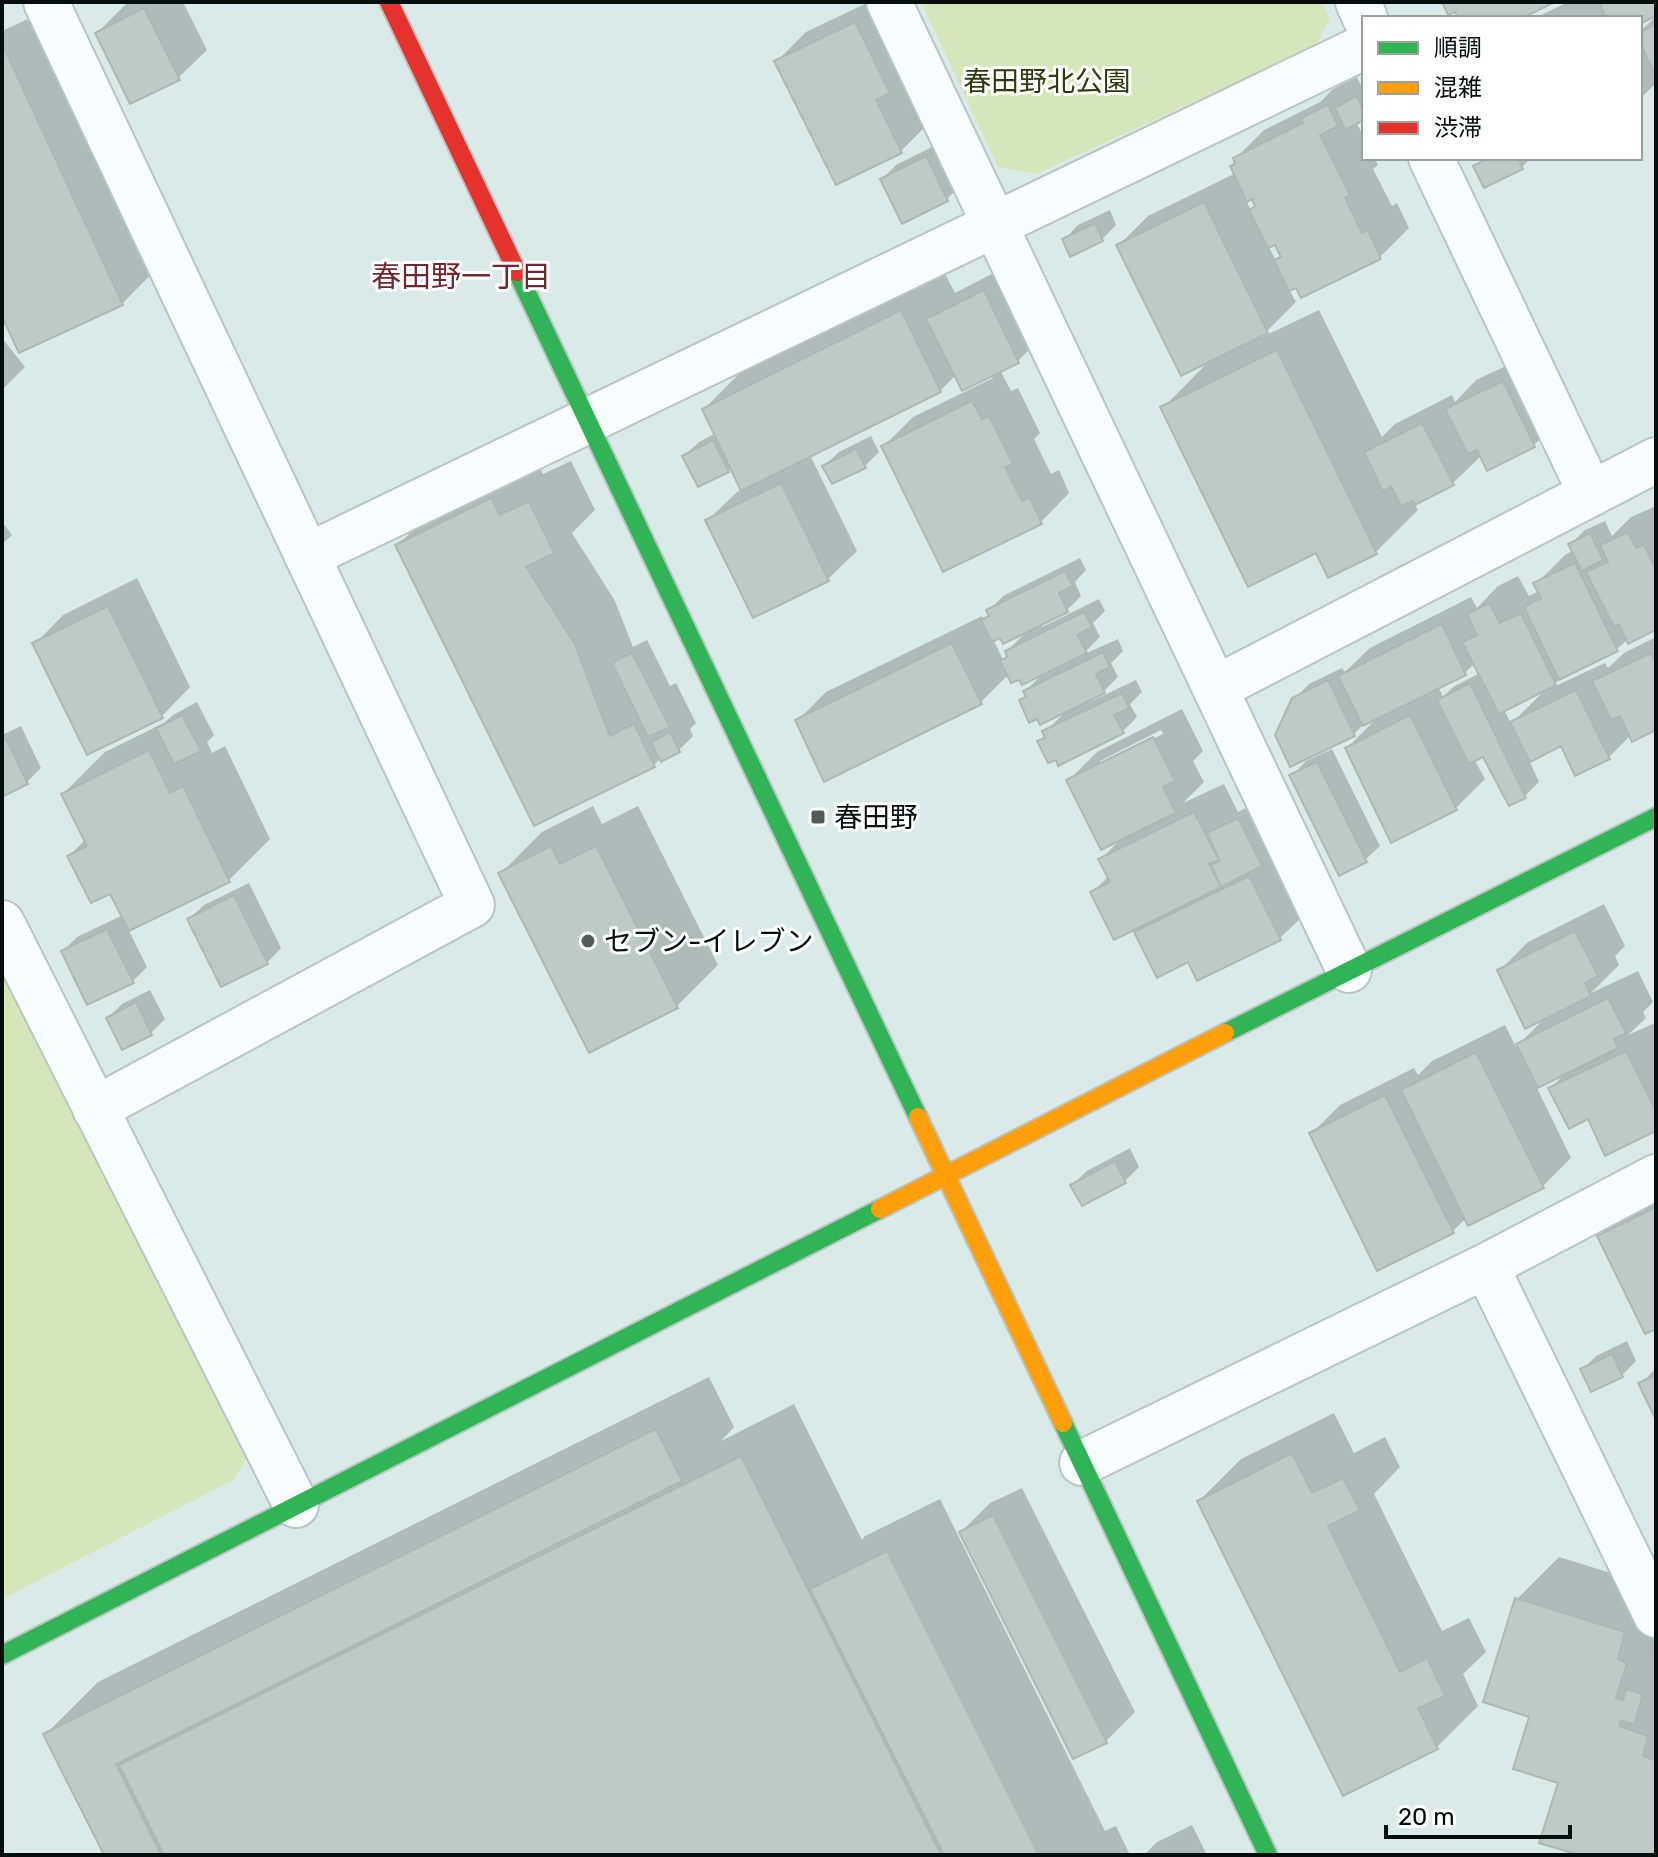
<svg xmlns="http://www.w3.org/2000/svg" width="1658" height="1857" viewBox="0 0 1658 1857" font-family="Rubik,'Noto Sans JP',sans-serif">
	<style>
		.green { fill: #d5e6ba }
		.shadow { fill: #0003; fill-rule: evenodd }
		.building { fill: #becac6; stroke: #adb8b4; stroke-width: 2 }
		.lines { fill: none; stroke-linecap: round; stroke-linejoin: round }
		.street-casing { stroke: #b9c5c3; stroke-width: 48 }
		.fast-casing { stroke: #b9c5c3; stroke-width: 22 }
		.slow-casing { stroke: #b9c5c3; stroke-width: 22 }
		.jam-casing { stroke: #b9c5c3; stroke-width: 22 }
		.street { stroke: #f9fcfc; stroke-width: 44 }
		.fast { stroke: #30b455; stroke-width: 18 }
		.slow { stroke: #ff9f0a; stroke-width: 18 }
		.jam { stroke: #e5322d; stroke-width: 18 }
		.poi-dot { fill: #505b5a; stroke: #fff; stroke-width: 3 }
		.labels { text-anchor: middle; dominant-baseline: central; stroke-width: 6; stroke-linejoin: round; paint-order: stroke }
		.park-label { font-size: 28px; fill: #313910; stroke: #fff }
		.poi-label { font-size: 28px; fill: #050e0d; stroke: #fff; text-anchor: start }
		.neighbourhood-label { font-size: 30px; fill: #6f282f; stroke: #fff }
	</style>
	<rect width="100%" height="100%" fill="#daeae8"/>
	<path class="green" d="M921 2H1322L1330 19 1315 46 1036 174 998 167Z
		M2 970 246 1459 233 1480 2 1599Z"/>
	<path class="shadow" d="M131 2H183L207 50 178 78 97 33 126 4Z
		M869 2 930 122 901 151 837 182 777 61 806 32Z
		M1568 2H1656V14L1640 22V18H1535Z
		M47 10 163 262 122 304 2 312V31Z
		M1656 16V83L1640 99V32Z
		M1357 77 1362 88 1364 87V118L1356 122 1364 137V158H1374L1378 165 1373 169 1392 206 1397 203 1409 228 1380 257 1289 289 1296 302 1260 338 1319 310 1382 437 1395 424 1452 395 1455 402 1476 380 1532 354 1563 417 1534 445 1482 455 1453 483 1414 503 1418 510 1376 552 1317 551 1163 408 1211 359 1119 245 1148 216 1236 173 1237 163 1235 159 1264 130 1320 102 1333 89ZM1253 197 1257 205 1251 211 1246 200ZM1276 242 1282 255 1276 261 1268 245Z
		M940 143 961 185 947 199 882 179 896 165Z
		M1484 158H1531L1522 167 1476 166Z
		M1110 210 1116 225 1102 239 1064 240 1078 225Z
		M1013 263 1047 332 1018 361 1000 370 1011 391 1018 388 1040 433 1034 439 1051 474 1059 470 1069 493 1041 522 884 446 913 417 993 378 991 374 956 375 940 391 810 455 857 551 828 579 708 520 737 492 743 489 732 466 728 470 684 456 699 442 716 433 704 409 746 367 943 270 955 293Z
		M2 338 25 367 2 390Z
		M871 436 879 452 865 466H824L839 452Z
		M533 457 543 474 571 461 595 510 572 533 615 601 633 647 647 640 670 686 676 683 696 723 690 729 693 736 679 750 661 758 654 765 535 824 398 545 440 503Z
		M1656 506V628L1628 639 1617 649 1563 675 1551 688 1605 663 1608 668 1624 653 1656 637V728L1631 735 1609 757 1562 744 1529 760 1539 782 1525 796 1484 754 1474 759 1485 779 1456 808 1347 748 1378 717 1365 723 1354 734 1294 699 1309 684 1342 668 1345 672 1370 648 1471 597 1477 608 1498 586 1518 576 1529 596 1539 591 1536 584 1565 555 1574 550 1571 544 1585 530 1605 521 1612 536 1631 517ZM1475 663 1480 673 1453 687 1443 697 1438 686 1465 673ZM1546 689 1511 724 1504 709Z
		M2 522 12 535 2 544Z
		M1080 558 1086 570 1075 582 1081 596 1067 610 1040 624 1042 627 1099 599 1105 611 1093 623 1100 637 1082 655 1118 639 1123 651 1111 663 1118 677 1104 691 1093 697 1094 700 1136 680 1142 692 1130 704 1137 717 1123 731 1059 763 1040 742 1046 735 1045 732 1066 711 1038 716 1021 701 1027 695 1025 691 1044 673 1019 677 1009 674 981 702 797 721 826 692 982 616 984 620 990 614 989 611 1003 596ZM1028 630 1007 651 1009 655 1003 660 993 639 1000 636Z
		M137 578 190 687 162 716 35 644 63 615Z
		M197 702 214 735 207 742 212 753 225 746 270 839 228 881 128 929 147 967 133 981 63 951 77 937 123 915 111 891 69 856 86 839 63 794 105 752 164 723 173 715Z
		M1182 709 1203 751 1193 761 1204 782 1183 803 1224 784 1238 812 1252 805 1309 910 1280 938 1189 960 1137 932 1148 921 1092 892 1109 876 1101 859 1121 839 1068 781 1097 752ZM1161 730 1163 734 1100 765V761Z
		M21 726 41 768 27 782 2 795V735Z
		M1332 749 1380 846 1365 860 1292 776 1306 761Z
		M593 806 602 824 638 806 718 965 676 1007 500 874 542 832Z
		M249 883 281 948 267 963 189 919 204 905Z
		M1604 904 1625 946 1615 956 1619 965 1591 993 1638 971 1653 1002 1643 1012 1646 1018 1628 1035 1655 1023 1656 1026V1129L1589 1117 1550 1089 1567 1071 1536 1086 1571 1158 1542 1187 1466 1218 1452 1232 1311 1134 1340 1105 1414 1068 1418 1075 1432 1061 1505 1025 1516 1047 1546 1017 1500 970 1528 942Z
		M150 990 165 1019 151 1033 108 1018 122 1004Z
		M1130 1148 1139 1167 1125 1181 1072 1185 1087 1171Z
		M1656 1194V1326L1599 1236 1628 1207Z
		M1627 1341 1636 1361 1622 1375 1592 1390 1582 1370 1596 1356Z
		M1656 1368V1415L1641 1384Z
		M709 1377 734 1427 721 1441 794 1404 862 1540 865 1536 940 1499 1105 1831 1116 1826 1130 1855H106L46 1734 98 1682Z
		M1334 1413 1354 1453 1385 1437 1400 1467 1374 1494 1442 1631 1469 1618 1486 1652 1463 1674 1478 1706 1437 1747 1199 1501 1241 1459Z
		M1022 1488 1135 1712 1106 1741 961 1532 990 1503Z
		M1559 1557 1656 1587V1855H1585L1561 1781 1532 1715 1517 1599Z
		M1192 1825 1207 1855H1144L1157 1842Z"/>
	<path class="building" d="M1442 2H1555L1522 18H1458L1455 12 1448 15Z
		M1599 2H1656V16L1640 24V18H1606Z
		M144 8 180 80 130 104 95 33Z
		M855 22 890 93 876 100 902 153 836 185 774 61Z
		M1656 24V69L1653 70 1640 43V32Z
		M5 50 123 305 19 353 2 317V52Z
		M1357 96 1364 112V120L1345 130 1335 108Z
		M1328 105 1338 126 1320 135 1350 195 1345 198 1362 233 1368 230 1381 259 1301 298 1296 288 1289 291 1274 260 1281 257 1275 245 1268 248 1249 210 1255 206 1252 199 1247 202 1230 166 1235 164 1233 158 1303 123 1301 118Z
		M926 156 948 201 902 224 880 179Z
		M1489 158H1518L1523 169 1484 188 1473 166Z
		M1204 202 1268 333 1181 376 1116 245Z
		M1095 223 1103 241 1070 257 1062 239Z
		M984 290 1019 363 962 391 926 319Z
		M901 310 941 392 741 491 702 409Z
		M1277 350 1377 554 1328 578 1316 553 1248 587 1160 407Z
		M1503 381 1535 447 1487 471 1477 450 1468 454 1445 409Z
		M972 401 982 419 989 416 1013 464 1005 467 1022 501 1030 498 1042 524 943 572 881 446Z
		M1422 423 1454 485 1415 505 1413 501 1401 506 1391 486 1383 492 1364 452Z
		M713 440 729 472 698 487 682 456Z
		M856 449 866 468 832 484 822 466Z
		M781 483 829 581 753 618 705 520Z
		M491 498 500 515 529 501 554 553 526 567 574 643 610 736 634 724 655 767 534 826 395 545Z
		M1628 532 1636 548 1644 545 1656 570V630L1628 644 1619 624 1614 627 1586 572 1608 562 1600 545Z
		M1590 533 1603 560 1582 571 1568 544Z
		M1575 563 1618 651 1559 680 1524 607 1541 598 1533 583Z
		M1065 571 1073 586 1059 593 1068 612 1003 644 1000 638 992 642 981 620 989 616 986 610Z
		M1489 603 1500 623 1521 613 1556 685 1499 714 1462 642 1477 635 1467 614Z
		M108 606 163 718 87 755 32 643Z
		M1084 612 1092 627 1077 635 1087 653 1022 685 1019 680 1011 683 1000 661 1007 657 1005 651Z
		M1442 624 1466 675 1363 726 1338 676Z
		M952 643 982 704 824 782 795 720Z
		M1103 652 1110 667 1096 674 1105 693 1040 725 1037 719 1029 723 1019 700 1026 697 1023 691Z
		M632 653 670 727 648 737 612 663Z
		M1651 653 1656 664V730L1632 742 1620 716 1611 720 1592 681Z
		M1328 680 1355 736 1290 767 1275 735 1292 698Z
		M1470 683 1526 798 1509 806 1483 757 1469 764 1437 700Z
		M1576 690 1610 759 1575 776 1561 746 1530 762 1510 722Z
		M1122 693 1129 708 1114 715 1124 733 1058 766 1056 760 1048 763 1037 741 1045 738 1042 731Z
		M182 715 201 751 174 764 156 728Z
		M1410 715 1457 810 1391 843 1345 748Z
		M670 732 680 752 661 762 651 742Z
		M1153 737 1175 781 1163 787 1176 813 1101 850 1066 780Z
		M6 739 28 784 2 797V741Z
		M149 750 170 793 183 786 230 882 129 931 110 894 91 903 67 856 87 846 61 794Z
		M1317 762 1367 862 1339 876 1289 775Z
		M1194 812 1219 860 1209 864 1221 887 1114 940 1090 892 1110 882 1098 859Z
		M1238 818 1262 866 1221 887 1211 865 1220 861 1207 833Z
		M551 846 560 864 596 846 678 1008 589 1053 498 873Z
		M1249 876 1281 940 1197 981 1188 962 1157 978 1134 932Z
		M234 895 268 964 221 987 187 919Z
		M107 929 134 983 87 1005 61 951Z
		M1575 931 1598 976 1585 983 1591 996 1525 1029 1497 970Z
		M1608 998 1626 1033 1614 1039 1618 1048 1538 1088 1516 1044Z
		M136 1002 152 1035 122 1050 106 1018Z
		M1626 1051 1656 1111V1131L1605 1156 1588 1119 1569 1129 1548 1088Z
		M1476 1052 1544 1188 1468 1226 1401 1090Z
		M1385 1095 1454 1233 1377 1271 1309 1133Z
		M1115 1161 1126 1183 1082 1206 1070 1185Z
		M1656 1207V1329L1645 1334 1597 1236Z
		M1612 1354 1623 1377 1591 1392 1580 1369Z
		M1656 1375V1420L1638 1383Z
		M656 1429 682 1481 116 1764 161 1855H104L43 1734Z
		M1292 1453 1312 1493 1343 1478 1360 1510 1328 1526 1400 1672 1427 1658 1445 1696 1418 1708 1438 1749 1343 1796 1197 1501Z
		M741 1456 941 1855H164L119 1765Z
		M993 1515 1107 1743 1073 1759 959 1532Z
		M887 1551 1039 1855H944L810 1589Z
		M1515 1598 1625 1632 1618 1659 1627 1663 1616 1698 1623 1700 1626 1689 1643 1694 1634 1725 1621 1720 1619 1726 1648 1736 1643 1756 1656 1761V1855H1579L1539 1843 1558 1783 1513 1769 1529 1717 1483 1702Z"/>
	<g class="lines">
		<defs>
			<path id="street" d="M46 2 472 905 95 1109
				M889 2 1349 970
				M1358 2 1365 18
				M1431 158 1591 494
				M307 556 1364 47
				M1216 688 1656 460
				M2 923 296 1505
				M1486 1266 1656 1615
				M1082 1463 1486 1266 1656 1177"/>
			<path id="fast" d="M517 272 918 1117
				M1225 1033 1656 817
				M1063 1423 1268 1855
				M2 1655 880 1209"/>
			<path id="slow" d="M918 1117 1063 1423
				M880 1209 1225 1033"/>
			<path id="jam" d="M389 2 517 272"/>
		</defs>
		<use href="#street" class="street-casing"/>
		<use href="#fast" class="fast-casing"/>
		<use href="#slow" class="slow-casing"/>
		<use href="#jam" class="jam-casing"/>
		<use href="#street" class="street"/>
		<use href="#fast" class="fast"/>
		<use href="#slow" class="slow"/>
		<use href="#jam" class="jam"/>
	</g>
	<g class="poi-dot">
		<rect x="810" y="809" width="16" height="16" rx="4"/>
		<circle cx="588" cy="941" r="8"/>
	</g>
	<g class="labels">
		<g class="park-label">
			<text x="1047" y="81">春田野北公園</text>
		</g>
		<g class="poi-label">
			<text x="834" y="817">春田野</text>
			<text x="604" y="941">セブン-イレブン</text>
		</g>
		<g class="neighbourhood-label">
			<text x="461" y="277">春田野一丁目</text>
		</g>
	</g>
	<rect width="1658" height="1857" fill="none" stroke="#050e0d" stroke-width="8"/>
	<rect x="1362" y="16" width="280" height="144" fill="#ffffff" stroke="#9b9f9e" stroke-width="2"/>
	<rect x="1378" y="42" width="40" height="12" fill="#30b455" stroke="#9b9f9e" stroke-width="2"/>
	<text x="1434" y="56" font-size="24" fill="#050e0d">順調</text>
	<rect x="1378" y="82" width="40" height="12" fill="#ff9f0a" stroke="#9b9f9e" stroke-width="2"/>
	<text x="1434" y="96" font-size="24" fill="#050e0d">混雑</text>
	<rect x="1378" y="122" width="40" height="12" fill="#e5322d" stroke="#9b9f9e" stroke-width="2"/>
	<text x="1434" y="136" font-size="24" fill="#050e0d">渋滞</text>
	<path d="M1386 1825v12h184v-12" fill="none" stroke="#050e0d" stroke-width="4"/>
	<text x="1398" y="1825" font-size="24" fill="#050e0d" stroke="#ffffff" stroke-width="6" paint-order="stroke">20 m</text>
</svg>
